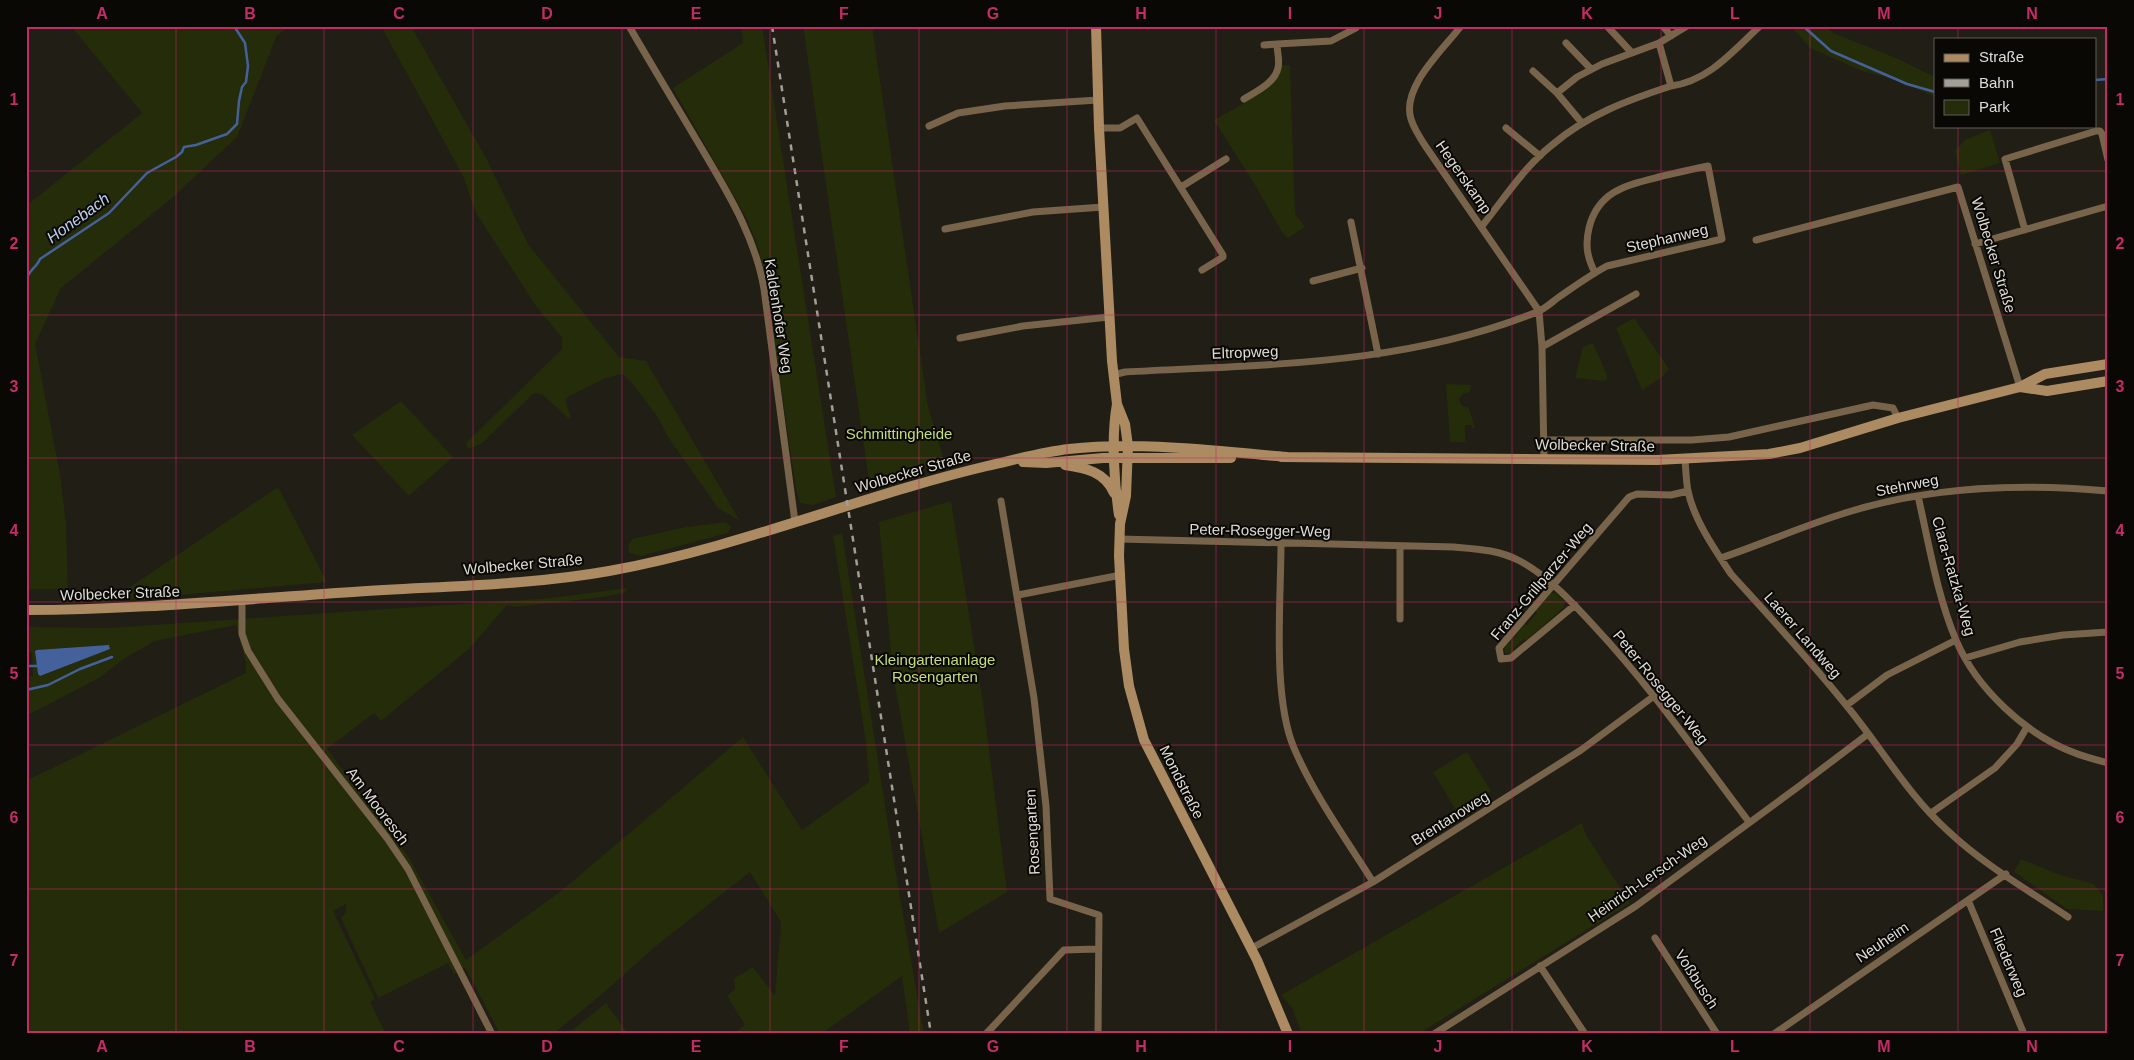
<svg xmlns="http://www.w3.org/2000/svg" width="2134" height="1060" viewBox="0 0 2134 1060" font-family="Helvetica,sans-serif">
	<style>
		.green { fill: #252c09; fill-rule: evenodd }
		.water { fill: #45619c }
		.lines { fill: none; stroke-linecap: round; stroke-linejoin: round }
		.stream { stroke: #45619c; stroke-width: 2.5 }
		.street { stroke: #78644b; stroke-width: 7 }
		.secondary { stroke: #ac8b63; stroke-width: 10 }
		.rail { stroke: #a29f98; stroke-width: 2.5; stroke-dasharray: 6 6; stroke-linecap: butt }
		.grid { fill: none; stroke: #c52c67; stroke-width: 1; stroke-opacity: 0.55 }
		.labels { text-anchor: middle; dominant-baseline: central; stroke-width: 4; stroke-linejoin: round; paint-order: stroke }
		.street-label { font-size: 15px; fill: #dfddd7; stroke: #090805 }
		.park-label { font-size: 15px; fill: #c7dd77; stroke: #090805 }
		.water-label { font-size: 16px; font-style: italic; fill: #bed0f2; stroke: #090805 }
		.neatline { fill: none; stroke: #c52c67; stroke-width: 2 }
		.grid-label { font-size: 16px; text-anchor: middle; font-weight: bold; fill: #c52c67 }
	</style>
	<rect width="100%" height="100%" fill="#211e15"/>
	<path class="green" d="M71 26H291L277 35 237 137 171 199 61 288 35 344 60 474 66 524 68 589H26V206L142 113Z
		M381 26H411L486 158 528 244 619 357 646 361 740 521 718 508 668 437 657 416 632 383 623 374 608 377 569 396 565 400 571 417 569 419 543 395 534 393 481 444 468 449 466 443 562 349V338L536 306 476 213 463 176Z
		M741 26H762L836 497 813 505 800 503 796 489 766 283 759 249 747 219 673 88 743 43Z
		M803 26H872L928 407 945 463 869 480Z
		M1791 26H1826L1833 33 1896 58 1935 77V97L1897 80 1862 71 1810 48Z
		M1282 65H1290L1295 214 1305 227 1288 238 1282 232 1255 185 1214 120C1231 110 1281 86 1282 65Z
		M1990 130 2000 163 1961 175 1955 151 1965 140Z
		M1634 318 1669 369 1662 377 1642 390 1616 328Z
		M1593 343 1607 375V379L1604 381 1575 378 1583 347Z
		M1446 384 1471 385 1470 392 1463 394 1459 399 1461 405 1469 408 1475 428H1472V425H1465V442H1450Z
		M401 401 453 457 409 496 352 435Z
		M278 487 327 582 98 602 80 599 77 589 124 591Z
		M951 501 983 703 1007 892 939 933 893 674 879 522Z
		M725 522 731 526 728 533 641 556 629 553 628 546 632 539 681 528Z
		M842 533 895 868 924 1034H910L902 976 821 1034H734L745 1025 727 996 735 989V983L733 979 753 967 775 996 781 922 750 872 656 946 601 995 553 1034H500L465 967 454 974 448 963 378 998 341 918 346 913V904L333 911 375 999 370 1002 386 1034H26V781L246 673V663L236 625 155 641 125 658 99 678 26 716V677L33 676 32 653 26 652V627L108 628 551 598 627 588 625 593 596 598 515 607 507 605 469 649 381 721 374 713 327 749 408 856 466 960 561 891 743 737 802 830 869 782 866 742 833 536ZM110 646V649L40 676 38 674 35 651Z
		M1555 593 1564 601V607L1527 640 1524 639 1513 649 1514 651 1511 654 1505 653 1504 649 1525 624 1527 625 1537 613 1535 611 1550 594Z
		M1467 752 1491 791 1457 812 1433 772Z
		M1582 823 1586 835 1630 903 1418 1034H1302L1292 1008 1281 995Z
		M2021 859 2060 875 2094 884 2103 896V911L2067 909 2014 872Z
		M606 1003 626 1031 635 1034H567Z"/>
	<path class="water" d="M109 645 110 649 40 676 38 674 35 651 37 650Z"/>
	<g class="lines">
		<path class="stream" d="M1803 26 1831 51 1907 84 1935 92
			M2095 80 2108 79
			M26 280C29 270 37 267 40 259L109 213 147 173 176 157 182 152 184 147 196 145 227 134 237 124 239 101 242 87 246 82 248 66 245 43 234 26
			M26 666H37
			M26 690 48 685 80 669 112 657"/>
		<path class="street" d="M629 26C652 66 676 105 699 144 726 190 755 235 764 289L795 522
			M1461 26C1443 50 1401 87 1411 119 1414 129 1420 138 1426 147L1539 311 1542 347 1544 459
			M1607 26 1632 53
			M1663 26 1671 36
			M1566 43 1591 69
			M1264 45 1277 44
			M1533 71 1557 93
			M1671 86C1709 81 1733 51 1760 26
			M1244 99C1255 92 1275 83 1278 68 1280 61 1277 51 1277 44L1331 41 1356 28 1355 26
			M1582 123 1557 93 1577 77 1602 64 1659 43 1687 26
			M929 126 958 113 1005 106 1098 100
			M1099 128H1120L1137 118 1223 255V257L1202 270
			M1506 128 1540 156
			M1181 187 1226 159
			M1351 222 1378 354
			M1482 226C1504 199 1524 167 1552 145 1587 115 1628 100 1671 86L1659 43
			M945 229 1033 212 1103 207
			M2025 230 2005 159 2096 131H2100L2102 134 2108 160
			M1756 240 1958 187 2020 387
			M1975 244 2108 206
			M1313 281 1362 268
			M960 338 1023 326 1109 317
			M1542 347 1636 294
			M1113 375 1125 372C1266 364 1403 366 1537 312 1545 309 1552 302 1559 297 1575 286 1590 275 1607 266L1722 239 1708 166C1692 169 1676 173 1659 177 1627 185 1598 191 1589 228 1585 245 1587 257 1595 273
			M1543 440H1692L1729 437 1873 405 1893 408 1898 418
			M1685 460C1686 470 1686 481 1688 491 1694 520 1715 550 1731 574 1770 617 1810 660 1846 705 1880 746 1908 795 1948 831 1984 865 2028 890 2068 917
			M1918 496C1929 544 1937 595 1956 640 1976 688 2026 735 2075 753 2085 757 2097 760 2108 763
			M1001 501 1034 698 1046 806 1050 899 1099 915 1098 1034
			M1119 539 1454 547C1478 549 1499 550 1520 561 1549 577 1572 602 1594 626 1651 687 1699 756 1749 822
			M1281 544C1281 601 1272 696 1294 748 1314 795 1346 839 1373 882
			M1721 558C1762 544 1803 526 1845 513 1930 486 2020 483 2108 491
			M1018 595 1121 575
			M242 601V634L248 651 278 699 387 838 408 869 492 1034
			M1575 605 1511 658 1501 659 1499 648 1629 497 1637 494 1671 495 1688 491
			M1400 619V546
			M1965 658 2020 642 2063 635 2108 632
			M1847 705 1887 675 1956 640
			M1931 813 1995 768 2017 744 2027 727
			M1968 900 2024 1034
			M1655 938 1717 1034
			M1252 948 1373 882 1581 750 1654 696
			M1540 966 1585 1034
			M986 1034 1064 950 1097 949
			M1434 1034 1636 906 1798 787 1868 734
			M1774 1034 2006 874"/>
		<path class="secondary" d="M1096 26 1099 128 1112 361 1117 404 1125 424 1128 446 1126 496 1120 524 1119 556 1124 649 1129 686 1144 740 1257 960 1288 1034
			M2020 387 2047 391 2108 381
			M1117 404C1111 437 1114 483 1119 515
			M1281 457 1657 460 1769 454 1800 448 1898 418 2020 387 2045 374 2108 364
			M1023 462 1046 463 1103 458H1231
			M1065 465C1086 468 1105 472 1114 493
			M26 610C137 610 243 599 353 592 439 586 525 586 609 571 738 548 860 496 987 466 1014 460 1042 452 1069 449 1141 441 1215 451 1287 457"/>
		<path class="rail" d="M772 26 931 1034"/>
	</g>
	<path class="grid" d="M176 26V1034M324 26V1034M473 26V1034M622 26V1034M770 26V1034M919 26V1034M1067 26V1034M1216 26V1034M1364 26V1034M1512 26V1034M1661 26V1034M1810 26V1034M1958 26V39M1958 126V1034M26 171H2108M26 315H2108M26 458H2108M26 602H2108M26 745H2108M26 889H2108"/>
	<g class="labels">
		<g class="street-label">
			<text transform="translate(1464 177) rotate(55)">Hegerskamp</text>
			<text transform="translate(1667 238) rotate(-13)">Stephanweg</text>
			<text transform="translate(1994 255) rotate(73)">Wolbecker Straße</text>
			<text transform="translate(779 316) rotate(81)">Kaldenhofer Weg</text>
			<text transform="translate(1245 352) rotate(-2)">Eltropweg</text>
			<text transform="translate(1595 445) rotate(1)">Wolbecker Straße</text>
			<text transform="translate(913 471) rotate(-16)">Wolbecker Straße</text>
			<text transform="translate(1907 485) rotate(-11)">Stehrweg</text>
			<text transform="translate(1260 530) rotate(1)">Peter-Rosegger-Weg</text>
			<text transform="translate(523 564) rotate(-5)">Wolbecker Straße</text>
			<text transform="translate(1954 576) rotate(74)">Clara-Ratzka-Weg</text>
			<text transform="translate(1541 581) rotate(-50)">Franz-Grillparzer-Weg</text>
			<text transform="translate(120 593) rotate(-2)">Wolbecker Straße</text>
			<text transform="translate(1803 635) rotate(49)">Laerer Landweg</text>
			<text transform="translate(1661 687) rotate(51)">Peter-Rosegger-Weg</text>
			<text transform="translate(1182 782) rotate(63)">Mondstraße</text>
			<text transform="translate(378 806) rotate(53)">Am Mooresch</text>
			<text transform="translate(1450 818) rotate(-32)">Brentanoweg</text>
			<text transform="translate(1032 832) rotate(-93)">Rosengarten</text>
			<text transform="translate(1647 878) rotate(-35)">Heinrich-Lersch-Weg</text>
			<text transform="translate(1882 942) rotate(-34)">Neuheim</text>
			<text transform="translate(2009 962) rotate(67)">Fliederweg</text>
			<text transform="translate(1697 979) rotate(57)">Voßbusch</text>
		</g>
		<g class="park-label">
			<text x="899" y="433">Schmittingheide</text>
			<text x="935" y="659">Kleingartenanlage<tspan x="935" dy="17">Rosengarten</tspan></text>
		</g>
		<g class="water-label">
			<text transform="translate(78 218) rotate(-36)">Honebach</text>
		</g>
	</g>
	<rect width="2134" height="1060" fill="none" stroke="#090805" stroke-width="55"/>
	<rect x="1934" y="38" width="162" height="90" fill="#090805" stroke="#5f5d59"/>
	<rect x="1944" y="54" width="25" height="8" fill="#ac8b63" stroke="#5f5d59"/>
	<text x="1979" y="62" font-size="15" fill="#dfddd7">Straße</text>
	<rect x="1944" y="79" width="25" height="8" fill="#a29f98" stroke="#5f5d59"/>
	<text x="1979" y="88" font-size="15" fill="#dfddd7">Bahn</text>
	<rect x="1944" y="100" width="25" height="15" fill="#252c09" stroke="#5f5d59"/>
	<text x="1979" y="112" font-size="15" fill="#dfddd7">Park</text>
	<rect x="28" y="28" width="2078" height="1004" class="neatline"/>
	<g class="grid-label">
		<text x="102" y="19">A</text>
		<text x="250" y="19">B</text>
		<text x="399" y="19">C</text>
		<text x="547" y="19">D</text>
		<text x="696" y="19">E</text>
		<text x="844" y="19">F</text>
		<text x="993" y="19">G</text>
		<text x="1141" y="19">H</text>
		<text x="1290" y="19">I</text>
		<text x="1438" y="19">J</text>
		<text x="1587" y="19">K</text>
		<text x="1735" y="19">L</text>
		<text x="1884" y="19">M</text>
		<text x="2032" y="19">N</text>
		<text x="14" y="105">1</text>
		<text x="2120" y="105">1</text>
		<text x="14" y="249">2</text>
		<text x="2120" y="249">2</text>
		<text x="14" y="392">3</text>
		<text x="2120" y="392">3</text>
		<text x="14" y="536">4</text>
		<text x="2120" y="536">4</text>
		<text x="14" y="679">5</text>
		<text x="2120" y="679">5</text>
		<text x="14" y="823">6</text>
		<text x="2120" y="823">6</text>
		<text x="14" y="966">7</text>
		<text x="2120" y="966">7</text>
		<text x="102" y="1052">A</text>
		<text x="250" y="1052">B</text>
		<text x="399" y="1052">C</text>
		<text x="547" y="1052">D</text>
		<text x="696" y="1052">E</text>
		<text x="844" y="1052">F</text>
		<text x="993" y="1052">G</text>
		<text x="1141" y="1052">H</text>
		<text x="1290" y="1052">I</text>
		<text x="1438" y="1052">J</text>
		<text x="1587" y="1052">K</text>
		<text x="1735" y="1052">L</text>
		<text x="1884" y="1052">M</text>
		<text x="2032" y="1052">N</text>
	</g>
</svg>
